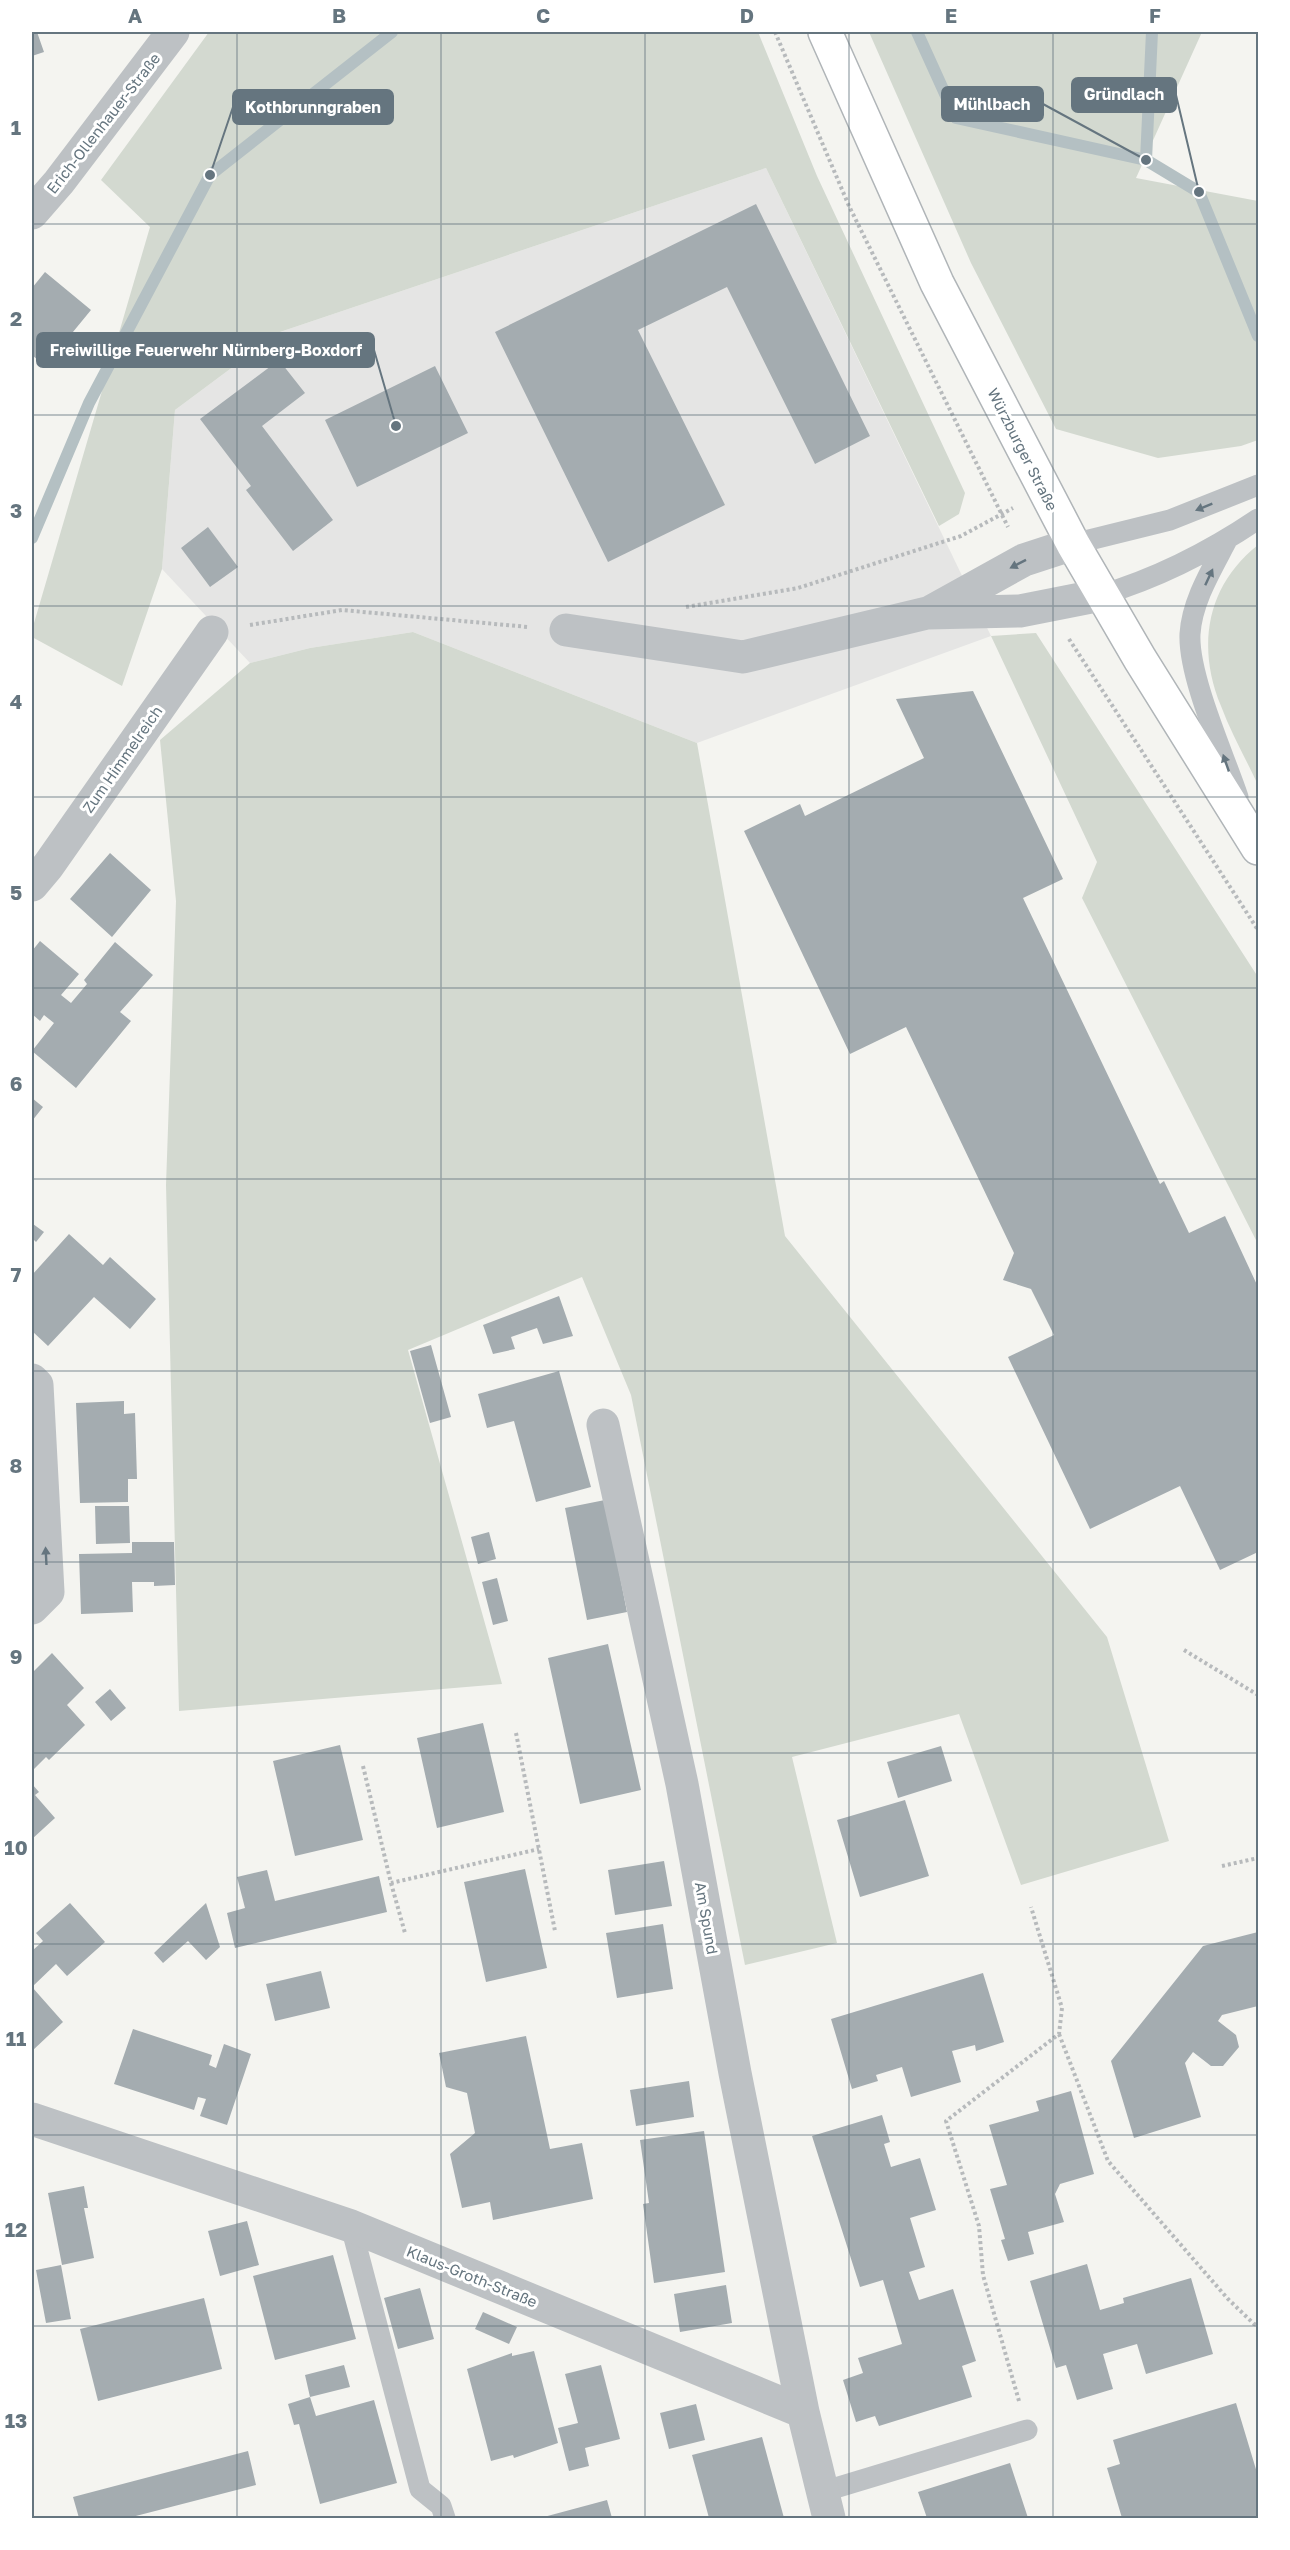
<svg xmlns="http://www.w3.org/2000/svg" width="1290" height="2550" viewBox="0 0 1290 2550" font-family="'Golos Text',sans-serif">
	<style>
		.built { fill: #e5e5e4 }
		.green { fill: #d3d9d0 }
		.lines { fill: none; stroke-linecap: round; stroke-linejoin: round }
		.stream { stroke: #b4c0c3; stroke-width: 12 }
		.building { fill: #a4acb0 }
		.secondary-casing { stroke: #b0b5b8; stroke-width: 36 }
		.path { stroke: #b7babc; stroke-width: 4; stroke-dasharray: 3 3; stroke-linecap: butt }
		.service { stroke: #bdc1c4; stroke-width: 21 }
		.minor { stroke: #bdc1c4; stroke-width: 33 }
		.secondary { stroke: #fff; stroke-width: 33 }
		.oneway { fill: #65757f }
		.grid { fill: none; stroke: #65757f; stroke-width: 1.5; stroke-opacity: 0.55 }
		.labels { text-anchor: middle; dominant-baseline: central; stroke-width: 6; stroke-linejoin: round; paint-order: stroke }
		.street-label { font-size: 15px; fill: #65757f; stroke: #fff }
		.leader { fill: none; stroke: #65757f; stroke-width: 2 }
		.callout-dot { fill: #65757f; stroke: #fff; stroke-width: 2 }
		.callout { fill: #65757f; stroke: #65757f; stroke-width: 2 }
		.callout-label { font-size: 16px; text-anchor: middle; font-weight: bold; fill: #fff }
		.neatline { fill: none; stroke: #65757f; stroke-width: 2 }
		.grid-label { font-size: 20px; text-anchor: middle; font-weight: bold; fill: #65757f }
	</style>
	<rect width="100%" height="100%" fill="#f4f4f0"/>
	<path class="built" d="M766 168 991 636 697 743 413 632 310 648 250 663 162 569 175 410 280 332Z"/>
	<path class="green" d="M209 32H758L817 176 965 493 959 514 939 526 766 168 280 332 175 410 162 569 122 686 32 637V630L150 227 101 180Z
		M869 32H1202L1136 178 1258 201V440L1241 446 1158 458 1056 429 971 263Z
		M1258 545V785C1246 759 1231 733 1221 706 1196 646 1207 585 1258 545Z
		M413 632 697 743 785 1236 1107 1637 1169 1841 1021 1885 959 1714 792 1757 837 1943 745 1965 631 1395 582 1277 408 1350 502 1684 179 1711 166 1185 176 901 160 740 250 663 310 648Z
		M1036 633 1258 977V1244L1082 898 1097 862 991 636Z"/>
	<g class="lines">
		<path class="stream" d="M917 32 956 118 1146 160 1199 192 1258 336
			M1146 160 1152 32
			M32 538 89 403 210 175 392 32"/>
	</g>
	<path class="building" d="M32 32H37L44 52 32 56Z
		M756 204 870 436 815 464 727 287 638 330 725 505 608 562 495 332Z
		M45 272 91 310 45 366 32 355V288Z
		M279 360 305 393 262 426 333 520 293 551 246 490 251 486 200 419Z
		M435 366 468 433 357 487 325 420Z
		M208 527 238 567 210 587 181 548Z
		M973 691 1063 879 1023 898 1160 1184 1164 1181 1189 1233 1225 1216 1258 1287V1552L1220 1570 1180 1486 1090 1529 1008 1357 1054 1335 1031 1289 1003 1280 1014 1253 906 1027 850 1054 744 831 800 804 805 816 924 758 896 699Z
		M110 853 151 890 112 937 70 899Z
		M40 941 79 974 61 995 71 1003 87 984 84 980 115 942 153 975 120 1012 131 1021 76 1088 32 1051 54 1023 44 1015 40 1021 32 1014V951Z
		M32 1098 43 1107 32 1121Z
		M33 1224 44 1232 36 1242 32 1238Z
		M69 1234 103 1265 110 1257 156 1299 130 1329 94 1297 48 1346 32 1331V1275Z
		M559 1296 573 1336 543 1344 537 1328 511 1337 515 1349 493 1354 483 1325Z
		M431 1345 451 1417 430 1423 410 1351Z
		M559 1371 591 1487 536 1502 514 1421 487 1428 478 1394Z
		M124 1401V1414L135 1413 137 1479H128V1502L80 1503 76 1403Z
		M605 1500 627 1612 587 1620 565 1508Z
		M95 1506H129L130 1543 96 1544Z
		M489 1532 496 1559 478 1564 471 1537Z
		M132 1542H174L175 1585 154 1586V1582H132L133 1612 81 1614 79 1554 132 1553Z
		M497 1578 508 1621 493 1625 482 1582Z
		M608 1644 641 1790 580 1804 548 1658Z
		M52 1653 84 1688 67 1705 85 1725 49 1760 46 1757 32 1771V1673Z
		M110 1689 126 1708 111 1721 95 1702Z
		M483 1723 504 1812 437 1828 417 1738Z
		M340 1745 363 1840 295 1856 273 1761Z
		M941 1746 952 1781 898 1798 887 1762Z
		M32 1784 39 1792 35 1795 55 1818 32 1839Z
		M905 1800 929 1876 860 1897 837 1820Z
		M664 1861 672 1906 615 1915 608 1870Z
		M525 1869 547 1968 486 1982 464 1882Z
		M267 1870 275 1901 379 1876 387 1912 235 1948 227 1913 245 1908 237 1877Z
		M70 1903 105 1942 67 1976 56 1964 32 1987 63 2022 32 2051V1951L43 1941 36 1933Z
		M206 1903 220 1947 206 1960 188 1941 163 1963 154 1953Z
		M663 1924 673 1989 617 1998 606 1933Z
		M1258 1932V2006L1222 2015 1218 2021 1236 2035 1239 2047 1223 2066H1211L1193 2052 1185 2063 1201 2117 1134 2138 1111 2061 1203 1946Z
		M321 1971 330 2008 275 2021 266 1984Z
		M983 1973 1004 2042 976 2051 975 2045 952 2051 961 2082 911 2097 902 2067 876 2075 878 2081 852 2089 831 2019Z
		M133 2029 212 2055 209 2065 216 2068 224 2044 251 2054 227 2125 200 2116 206 2099 198 2097 194 2110 114 2084Z
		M526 2036 550 2149 582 2143 593 2199 493 2220 490 2202 462 2208 450 2154 475 2133 467 2093 446 2087 439 2053Z
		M689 2081 694 2117 636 2126 630 2090Z
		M1071 2091 1094 2174 1060 2184 1055 2194 1064 2222 1028 2232 1034 2254 1008 2261 1001 2240 1005 2239 990 2189 1007 2185 989 2125 1039 2111 1036 2101Z
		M882 2115 890 2142 884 2144 891 2167 920 2158 936 2210 910 2218 925 2267 909 2272 919 2300 953 2289 976 2361 962 2366 972 2397 879 2426 875 2416 856 2422 843 2380 863 2373 858 2358 902 2344 883 2280 860 2287 812 2136Z
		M704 2131 725 2272 654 2283 643 2204 649 2203 640 2140Z
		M84 2186 88 2208H84L94 2258 62 2265 48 2193Z
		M247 2221 259 2265 220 2276 208 2231Z
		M333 2255 356 2339 275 2360 253 2276Z
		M1087 2264 1100 2310 1124 2303 1123 2298 1191 2278 1213 2354 1146 2374 1137 2344 1103 2354 1113 2389 1077 2400 1066 2365 1056 2368 1030 2281Z
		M61 2265 71 2319 46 2323 36 2270Z
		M726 2285 732 2323 680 2332 674 2294Z
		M420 2288 434 2339 398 2349 384 2298Z
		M204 2298 222 2369 98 2401 80 2329Z
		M483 2312 517 2327 509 2344 475 2329Z
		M534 2351 558 2443 514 2458 513 2455 491 2461 467 2369 512 2353V2356Z
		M344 2365 350 2387 310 2397 305 2375Z
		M601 2365 620 2439 585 2448 589 2466 569 2471 558 2428 578 2423 565 2374Z
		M310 2397 316 2416 374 2400 397 2483 320 2504 299 2424 294 2425 288 2404Z
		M1236 2403 1258 2476V2518H1122L1107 2468 1120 2464 1113 2440Z
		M696 2404 705 2440 669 2449 660 2413Z
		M762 2437 784 2518H709L692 2455Z
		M248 2451 256 2485 128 2518H79L73 2497Z
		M1010 2463 1028 2518H927L918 2492Z
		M607 2500 612 2518H540Z"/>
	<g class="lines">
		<defs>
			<path id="secondary" d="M825 32 937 283 1073 544 1140 659 1258 848"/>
		</defs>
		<use href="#secondary" class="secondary-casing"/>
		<path class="path" d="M775 32 849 206 1008 527
			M686 607 798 588 961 536 1013 508
			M250 625 342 610 528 627
			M1069 639 1258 930
			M1184 1650 1258 1695
			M516 1733 555 1931
			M363 1766 391 1883 539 1849
			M1222 1866 1258 1858
			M391 1883 405 1933
			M1059 2034 1108 2161 1228 2299 1254 2324 1258 2325
			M1019 2401 983 2275 979 2226 946 2121 1059 2034 1062 2008 1031 1907"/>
		<path class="service" d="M1227 540C1212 569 1192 601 1190 634 1188 676 1224 755 1238 797
			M1073 544 1170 520 1258 485
			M1101 595C1158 578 1209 552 1258 519
			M351 2226 420 2489 441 2506 445 2518
			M822 2492 1027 2430"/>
		<path class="minor" d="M32 213 59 182 173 32
			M932 611 1024 560 1073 544
			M566 630 743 657 927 613 1020 611 1101 595
			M32 885 48 866 212 632
			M32 1380 37 1385 48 1592 32 1608
			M603 1425 682 1784 735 2073 803 2412
			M32 2119 351 2226 803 2412 829 2518"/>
		<use href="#secondary" class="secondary"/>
	</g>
	<defs><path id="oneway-solid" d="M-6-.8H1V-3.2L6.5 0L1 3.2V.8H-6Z" transform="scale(1.5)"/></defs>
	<g class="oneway">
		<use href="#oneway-solid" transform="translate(1204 507) rotate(158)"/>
		<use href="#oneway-solid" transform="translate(1018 564) rotate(153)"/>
		<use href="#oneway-solid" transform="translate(1209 577) rotate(-65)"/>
		<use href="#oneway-solid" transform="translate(1226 763) rotate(-109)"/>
		<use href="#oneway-solid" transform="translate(46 1556) rotate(-93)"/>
	</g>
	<path class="grid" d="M237 32V2518M441 32V2518M645 32V2518M849 32V2518M1053 32V2518M32 224H1258M32 415H1258M32 606H1258M32 797H1258M32 988H1258M32 1179H1258M32 1371H1258M32 1562H1258M32 1753H1258M32 1944H1258M32 2135H1258M32 2326H1258"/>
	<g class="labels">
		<g class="street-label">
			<text transform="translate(103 123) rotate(-52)">Erich-Ollenhauer-Straße</text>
			<text transform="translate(1023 449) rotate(63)">Würzburger Straße</text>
			<text transform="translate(122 759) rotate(-55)">Zum Himmelreich</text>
			<text transform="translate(707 1918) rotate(80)">Am Spund</text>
			<text transform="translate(472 2276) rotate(22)">Klaus-Groth-Straße</text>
		</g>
	</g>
	<path class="leader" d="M1199 192L1176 95M1146 160L1043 104M210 175L233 107M396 426L374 350"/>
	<g class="callout-dot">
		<circle cx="1199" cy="192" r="6"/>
		<circle cx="1146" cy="160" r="6"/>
		<circle cx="210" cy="175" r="6"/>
		<circle cx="396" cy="426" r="6"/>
	</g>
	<g class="callout">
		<rect x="1072" y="78" width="104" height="34" rx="6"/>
		<rect x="942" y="87" width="101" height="34" rx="6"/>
		<rect x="233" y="90" width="160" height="34" rx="6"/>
		<rect x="37" y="333" width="337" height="34" rx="6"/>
	</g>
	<g class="callout-label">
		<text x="1124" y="100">Gründlach</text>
		<text x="992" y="110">Mühlbach</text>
		<text x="313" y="113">Kothbrunngraben</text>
		<text x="206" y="356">Freiwillige Feuerwehr Nürnberg-Boxdorf</text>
	</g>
	<rect width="1290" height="2550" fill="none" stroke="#ffffff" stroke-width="66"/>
	<rect x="33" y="33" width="1224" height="2484" class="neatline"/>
	<g class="grid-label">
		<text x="135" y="23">A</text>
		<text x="339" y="23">B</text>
		<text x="543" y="23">C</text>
		<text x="747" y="23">D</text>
		<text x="951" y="23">E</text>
		<text x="1155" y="23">F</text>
		<text x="16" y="135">1</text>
		<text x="16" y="326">2</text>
		<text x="16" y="518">3</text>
		<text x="16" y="709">4</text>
		<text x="16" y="900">5</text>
		<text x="16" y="1091">6</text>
		<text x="16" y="1282">7</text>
		<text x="16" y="1473">8</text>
		<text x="16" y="1664">9</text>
		<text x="16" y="1855">10</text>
		<text x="16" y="2046">11</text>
		<text x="16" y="2237">12</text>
		<text x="16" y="2428">13</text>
	</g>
</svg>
